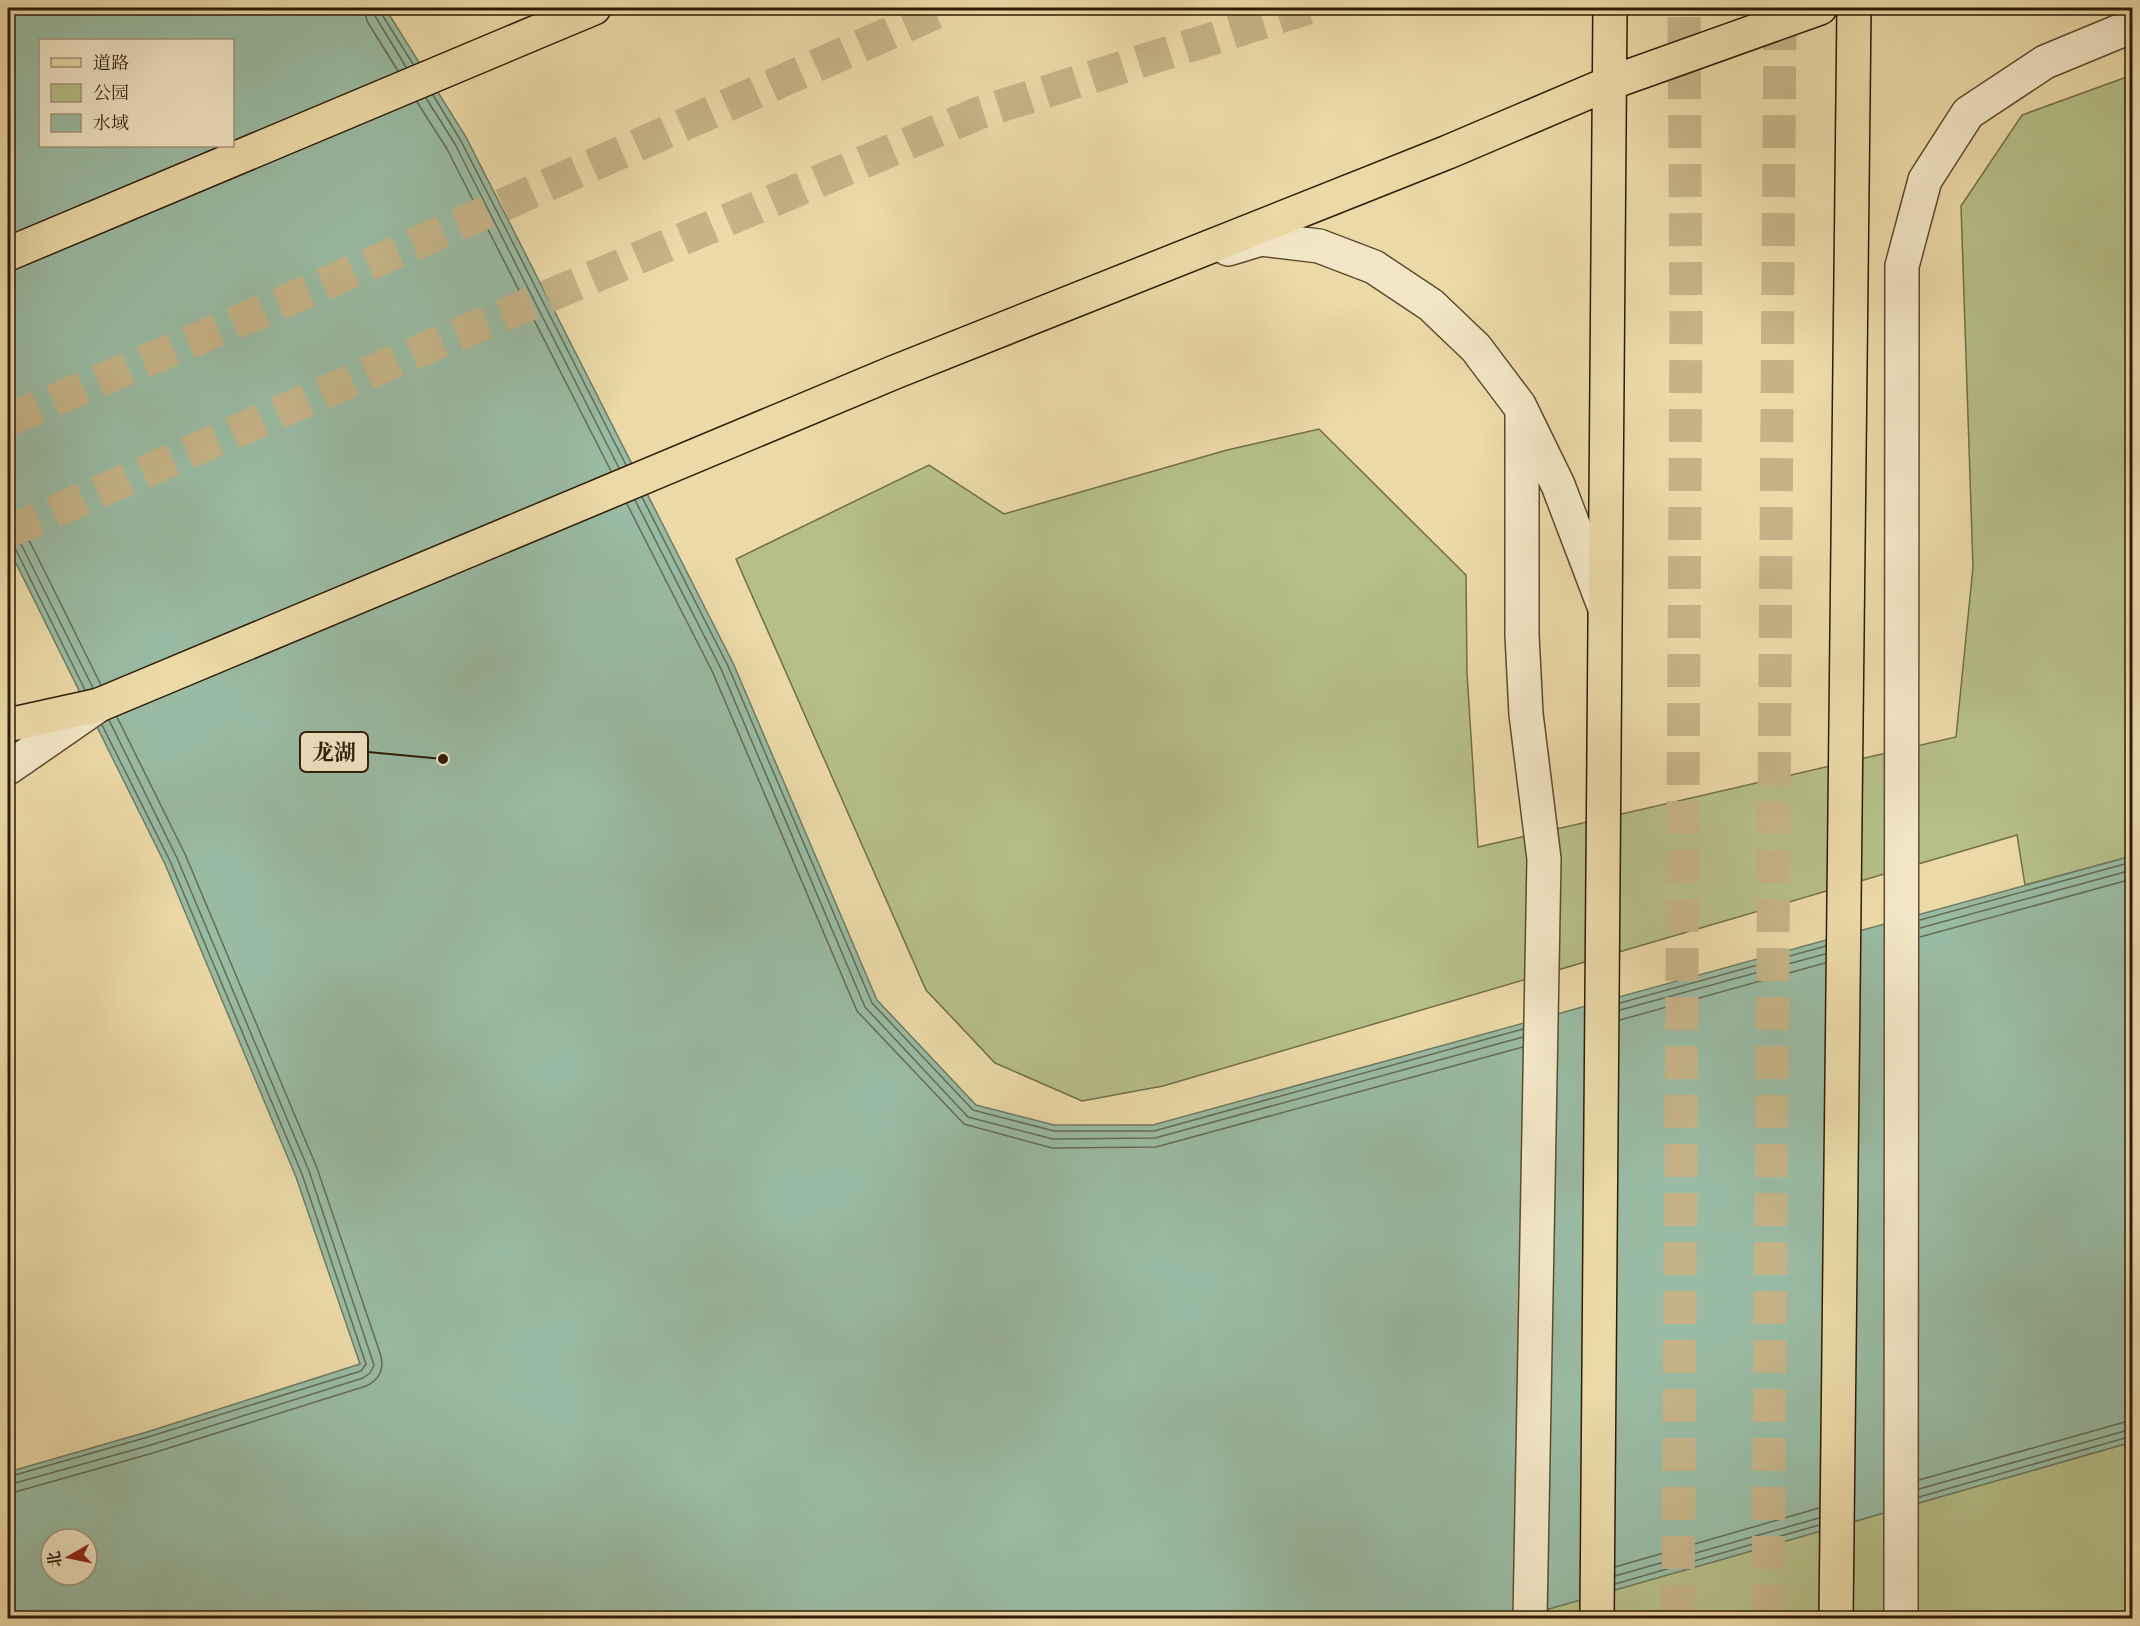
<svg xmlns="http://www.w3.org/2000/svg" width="2140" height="1626" viewBox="0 0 2140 1626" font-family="'IM FELL Great Primer','Noto Serif SC',serif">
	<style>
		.green { fill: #b6bf88; stroke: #726e47; stroke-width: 1.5 }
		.water { fill: #99bba3; stroke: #6e7b64; stroke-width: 1.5; fill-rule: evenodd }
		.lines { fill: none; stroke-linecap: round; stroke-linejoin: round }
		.shore { stroke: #646c54; stroke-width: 1.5 }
		.major-tunnel { stroke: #c5b387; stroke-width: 33; stroke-dasharray: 33 16; stroke-linecap: butt }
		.highway-tunnel { stroke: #c5b387; stroke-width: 33; stroke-dasharray: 33 16; stroke-linecap: butt }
		.minor-casing { stroke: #5d4b2e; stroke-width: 36 }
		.major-casing { stroke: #2e1c06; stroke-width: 36 }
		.minor { stroke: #f2e6c6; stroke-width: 33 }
		.major { stroke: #ebd9a7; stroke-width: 33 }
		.leader { fill: none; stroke: #2e1c06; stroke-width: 2 }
		.callout-dot { fill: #2e1c06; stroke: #f2e6c6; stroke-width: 2 }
		.callout { fill: #f2e6c6; stroke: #2e1c06; stroke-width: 2 }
		.callout-label { font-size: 22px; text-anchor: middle; font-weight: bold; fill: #2e1c06 }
	</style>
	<rect width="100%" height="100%" fill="#ebd9a7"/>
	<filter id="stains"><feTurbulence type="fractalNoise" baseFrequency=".00333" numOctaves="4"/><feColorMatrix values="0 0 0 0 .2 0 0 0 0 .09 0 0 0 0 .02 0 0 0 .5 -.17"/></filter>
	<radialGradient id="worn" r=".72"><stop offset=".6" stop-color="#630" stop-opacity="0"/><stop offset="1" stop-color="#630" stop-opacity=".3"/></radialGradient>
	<path class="green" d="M2132 75V856L2025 885 2017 835 1163 1086 1082 1101 995 1063 926 990 736 559 929 465 1004 514 1227 450 1319 429 1466 575 1467 673 1478 847 1956 737 1973 567 1961 206 2022 115Z
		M2132 1442V1618H1517Z"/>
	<path class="water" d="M8 8H385L466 137 733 663 877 1000 976 1105 1054 1125H1153L2132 856V1442L1517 1618H8V1472L147 1432 360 1364 296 1177 165 864 8 547ZM40 40H232V146H40ZM51 1539H87V1575H51Z"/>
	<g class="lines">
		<path class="shore" d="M364 8 367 21 398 71
			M373 8 375 16 406 67
			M380 8 381 13 413 64
			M433 95 461 141 626 465
			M426 98 455 144 619 468
			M417 102 447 149 611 471
			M642 497 728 666 872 1003 973 1110 1054 1131H1154L1523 1029
			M635 500 721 669 865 1007 968 1117 1053 1139 1155 1138 1523 1037
			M627 504 713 673 857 1011 964 1124 1052 1148 1156 1147 1523 1047
			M8 530 20 532 30 542 101 685
			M8 539 16 540 22 546 93 688
			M8 546 16 550 85 690
			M1920 920 2132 862
			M1920 928 2132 870
			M1920 937 2132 879
			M1620 1003 1826 946
			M1620 1010 1825 954
			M1620 1020 1825 963
			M8 1477 148 1437 361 1371 366 1364 302 1174 170 861 102 725
			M1919 1480 2132 1420
			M8 1485 151 1445 363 1378 370 1373 374 1365 309 1171 177 858 109 720
			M1919 1489 2132 1429
			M8 1494 153 1453 366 1386C379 1380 384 1370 381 1356L317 1168 185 854 117 717
			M1919 1497 2132 1436
			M1615 1567 1819 1508
			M1615 1576 1819 1518
			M1615 1584 1819 1525"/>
		<path class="major-tunnel" d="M8 420 311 290 946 8
			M8 532 412 354 979 113 1308 8"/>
		<path class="highway-tunnel" d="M1678 1618 1686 324 1684 8
			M1768 1618 1780 8"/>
		<defs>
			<path id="minor" d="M1228 249 1261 239 1319 246 1374 267 1431 305 1476 348 1519 405 1558 485 1604 606
				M1522 413V635L1526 714 1544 859 1530 1618
				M8 768 99 705
				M1901 1618 1902 266 1925 180 1968 113 2045 62 2132 26"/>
			<path id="major" d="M8 254 594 8
				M8 725 99 705 895 372 1448 152 1610 83 1820 8
				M1597 1618 1610 8
				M1836 1618 1854 8"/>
		</defs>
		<use href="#minor" class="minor-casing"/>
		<use href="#major" class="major-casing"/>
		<use href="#minor" class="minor"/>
		<use href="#major" class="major"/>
	</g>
	<path class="leader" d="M443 759L368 752"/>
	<circle class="callout-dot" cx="443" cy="759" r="6"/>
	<rect class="callout" x="300" y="732" width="68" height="40" rx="6"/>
	<g class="callout-label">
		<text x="334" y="760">龙湖</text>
	</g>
	<rect width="2140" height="1626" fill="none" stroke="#ebd9a7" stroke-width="30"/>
	<rect x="9" y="9" width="2122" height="1608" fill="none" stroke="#2e1c06" stroke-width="3"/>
	<rect x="15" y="15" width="2110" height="1596" fill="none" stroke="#2e1c06" stroke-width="1.5"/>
	<rect x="39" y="39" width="195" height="108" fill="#f2e6c6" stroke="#a49579" stroke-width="1.5"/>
	<rect x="51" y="58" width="30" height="9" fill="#ebd9a7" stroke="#a49579" stroke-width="1.5"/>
	<text x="93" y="69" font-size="18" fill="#2e1c06">道路</text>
	<rect x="51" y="84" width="30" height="18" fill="#b6bf88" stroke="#a49579" stroke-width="1.5"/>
	<text x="93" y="99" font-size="18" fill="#2e1c06">公园</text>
	<rect x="51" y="114" width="30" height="18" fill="#99bba3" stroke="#a49579" stroke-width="1.5"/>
	<text x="93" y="129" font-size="18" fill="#2e1c06">水域</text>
	<g transform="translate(69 1557) rotate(261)"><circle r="28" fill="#f2e6c6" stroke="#a49579" stroke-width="1.5"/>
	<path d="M0-4.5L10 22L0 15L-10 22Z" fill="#8f2418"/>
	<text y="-9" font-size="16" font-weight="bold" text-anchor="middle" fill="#2e1c06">北</text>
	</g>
	<rect width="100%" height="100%" filter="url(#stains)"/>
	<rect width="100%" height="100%" fill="url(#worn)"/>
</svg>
